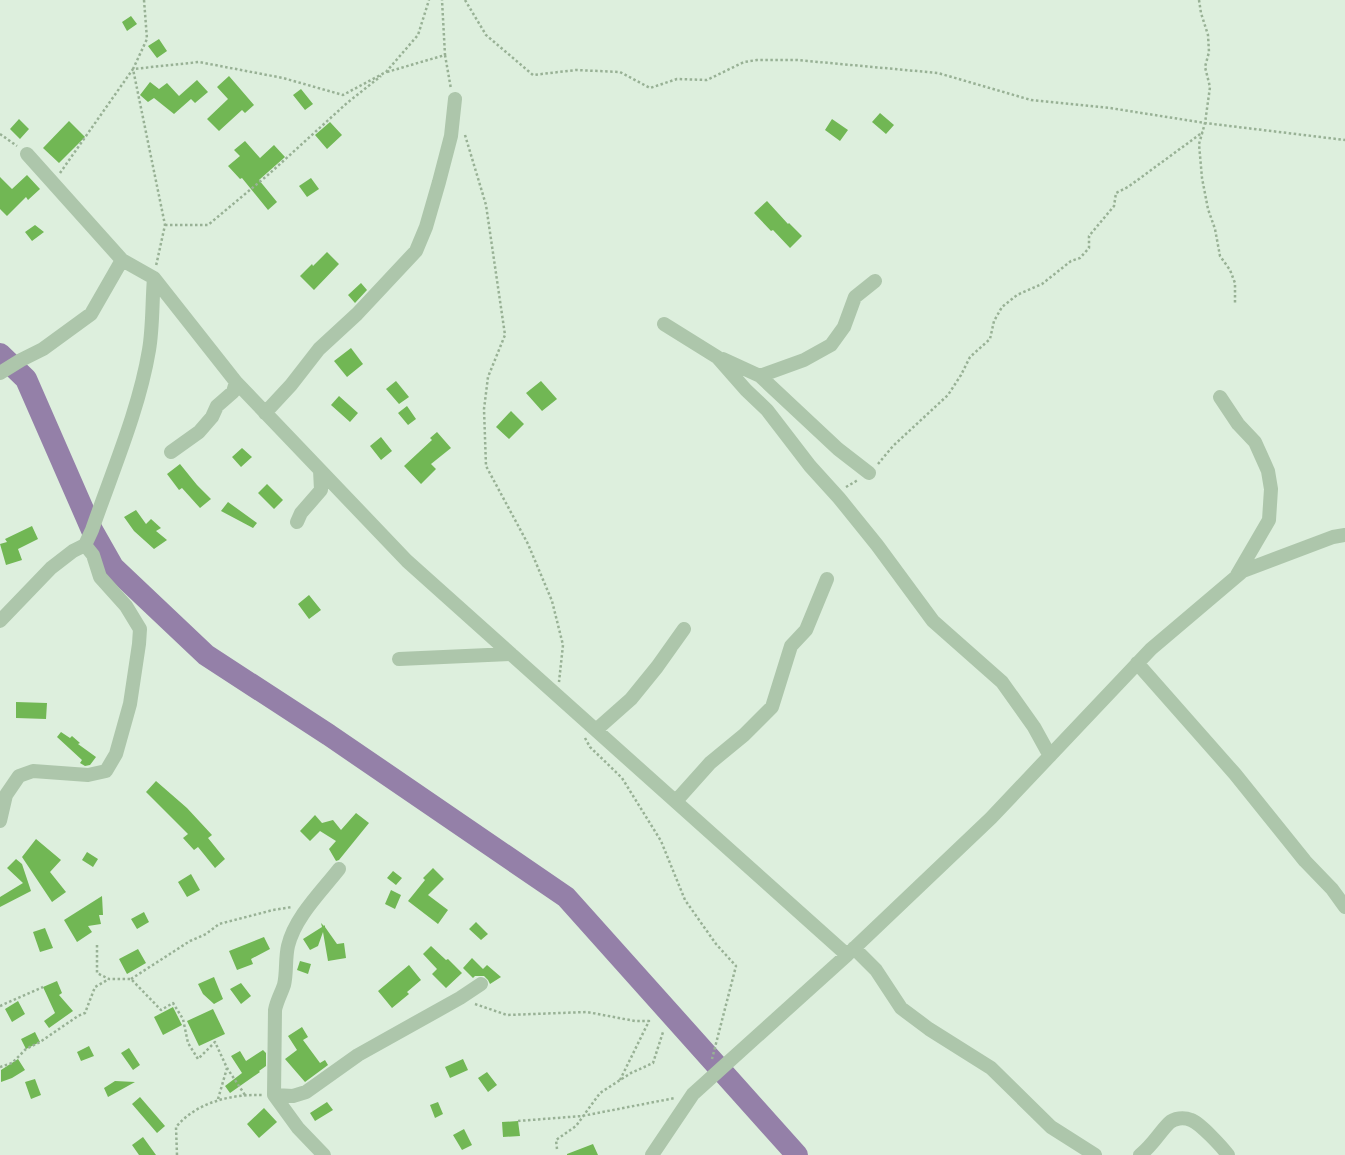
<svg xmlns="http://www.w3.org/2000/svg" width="1345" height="1155" viewBox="0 0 1345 1155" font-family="Helvetica,sans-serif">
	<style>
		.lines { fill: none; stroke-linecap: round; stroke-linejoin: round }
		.river { stroke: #9480a8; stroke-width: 22 }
		.building { fill: #71b754 }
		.path { stroke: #98b195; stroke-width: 2.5; stroke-dasharray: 2.5 2.5; stroke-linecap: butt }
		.minor { stroke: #adc6ab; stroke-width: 14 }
	</style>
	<rect width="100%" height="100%" fill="#ddefdd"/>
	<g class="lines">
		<path class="river" d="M0 354 26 379 92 530 113 567 206 655 329 735 566 897 797 1155"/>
	</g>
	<path class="building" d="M131 16 137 24 127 31 122 22Z
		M159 39 167 51 157 58 148 46Z
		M229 76 254 105 245 113 242 110 219 131 207 119 228 99 217 87Z
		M197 80 208 92 195 103 191 99 174 114 154 98 148 102 140 95 150 82 159 89 167 83 179 96Z
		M301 89 313 104 305 110 293 95Z
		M880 113 894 125 886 134 872 122Z
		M19 119 29 129 20 139 10 129Z
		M832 119 848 130 840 141 825 130Z
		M69 121 85 137 59 163 43 148Z
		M330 122 342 135 327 149 315 135Z
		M245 141 260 158 274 145 285 157 259 180 277 202 268 210 242 178 240 179 228 166 240 156 234 150Z
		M27 175 40 189 28 200 26 197 7 216 0 209V177L12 189Z
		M311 178 319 189 307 197 299 186Z
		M767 201 788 224 789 223 802 236 790 248 773 230 771 231 754 213Z
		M35 225 44 232 32 241 25 232Z
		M327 252 339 264 314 290 300 276 312 264 313 266Z
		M361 283 367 290 355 303 348 295Z
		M351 348 363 364 347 377 334 361Z
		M396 381 409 397 399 404 386 389Z
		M541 381 557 399 542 411 526 393Z
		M339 396 358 413 350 422 331 405Z
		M407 406 416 419 408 425 398 413Z
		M511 411 524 424 509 439 496 427Z
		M437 432 451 448 431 464 436 469 421 484 404 466 432 440 430 438Z
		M381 437 392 451 381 460 370 446Z
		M242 448 252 457 241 467 232 457Z
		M180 464 197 485 211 499 200 508 182 488 179 490 167 474Z
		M267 484 283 500 274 509 258 493Z
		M228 502 257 523 253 528 221 511Z
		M136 510 146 524 151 519 161 528 156 531 167 540 154 549 134 531 124 517Z
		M32 526 38 539 18 549 22 560 6 565 0 544 7 542 5 539Z
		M309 595 321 610 309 619 298 604Z
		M16 702 47 703 46 719 16 718Z
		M61 732 70 738 72 736 80 743 78 744 96 757 90 765 85 766 80 763 82 760 57 737Z
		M156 781 187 808 212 835 208 838 225 859 215 868 198 847 194 850 183 838 188 834 146 792Z
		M356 813 369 823 339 860 336 861 329 849 336 841 320 831 310 841 300 831 315 815 322 823 333 820 341 830Z
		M36 839 61 860 50 872 66 892 52 902 22 857Z
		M87 852 98 859 93 867 82 860Z
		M16 859 22 864 31 891 0 907V897L23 883 7 868Z
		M433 868 444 879 428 895 448 910 438 924 408 901 425 880 423 878Z
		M393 871 402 878 396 885 387 878Z
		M191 874 200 890 187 897 178 882Z
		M391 890 401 895 395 909 385 904Z
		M102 896 103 915H99L101 924 88 926 92 932 77 942 64 920Z
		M144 912 149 922 137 929 131 919Z
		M476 922 488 934 481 940 469 929Z
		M321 923 324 926 325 925V927L337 944 344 943 346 958 328 961 323 932 318 946 310 950 303 939 322 927Z
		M45 928 53 948 40 952 33 932Z
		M264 937 270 949 251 959 253 964 237 970 229 951Z
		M431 946 446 960 448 959 462 973 446 988 432 974 437 969 423 954Z
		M138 949 146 963 127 974 119 959Z
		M472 958 483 969 487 965 501 977 490 984 488 980 484 976H475L473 978 463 968Z
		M300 961 311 964 308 974 297 970Z
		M409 965 421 980 407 992 409 994 392 1008 378 991Z
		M214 977 223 999 214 1004 203 994 198 984Z
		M57 981 62 993 59 995 73 1011 49 1028 44 1021 55 1013 43 987Z
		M241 983 251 996 241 1004 230 989Z
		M18 1001 25 1014 12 1022 5 1009Z
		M173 1007 182 1025 163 1035 154 1017Z
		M213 1009 225 1034 199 1046 187 1021Z
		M302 1027 308 1037 303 1040 320 1063 325 1060 328 1065 305 1082 285 1059 297 1050 288 1036Z
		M35 1032 40 1042 26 1049 21 1039Z
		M89 1046 94 1056 81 1061 77 1052Z
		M129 1048 140 1065 133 1070 121 1053Z
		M263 1050 266 1053V1066L259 1071 260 1072 230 1093 225 1086 242 1073 231 1056 240 1051 246 1061Z
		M18 1059 25 1070 12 1078 1 1082V1070Z
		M463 1059 468 1070 450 1078 445 1067Z
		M487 1072 497 1085 488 1092 478 1078Z
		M35 1079 41 1095 31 1099 25 1082Z
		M115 1081 135 1082 108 1097 104 1088Z
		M140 1097 165 1126 157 1133 132 1104Z
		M327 1102 333 1110 315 1121 310 1113Z
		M438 1102 443 1114 435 1118 430 1105Z
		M264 1108 277 1122 259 1138 247 1124Z
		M518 1121 520 1136 503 1137 502 1122Z
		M464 1129 472 1145 462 1150 453 1135Z
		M143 1137 156 1155H139L132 1145Z
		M593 1144 598 1155H567V1154Z"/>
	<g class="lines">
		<path class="path" d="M144 0 147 39 133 69 165 225 156 266
			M465 0 486 35 533 75 576 70 620 72 650 88 677 79 707 80 744 62 757 60H797L938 73 1031 100 1110 108 1205 123 1345 140
			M1199 0 1201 13 1208 35 1209 52 1205 67 1210 87 1205 123 1199 144 1202 178 1208 209 1215 229 1220 256 1230 270 1235 283V303
			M445 55 451 89
			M387 72 445 55 442 0
			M0 134 17 146
			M465 135 486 205 505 335 488 377 484 409 486 466 528 544 552 601 563 645 559 682
			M60 173 133 69 199 62 283 78 343 95 386 72 418 35 429 0
			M165 225H208L269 174 347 103 381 76
			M878 464 893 446 948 395 961 375 970 357 990 339 994 321 1002 307 1017 295 1042 284 1071 261 1080 258 1089 248V236L1114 206 1116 193 1128 187 1203 132
			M846 487 858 480
			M585 738 590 747 622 778 661 841 685 900 716 944 736 966 712 1059
			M97 945V973L109 979H131L161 1010 173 1003 183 1019 188 1043 198 1059 215 1042 227 1068 245 1095
			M131 979 190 941 206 934 219 924 273 910 292 907
			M475 1004 507 1015 587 1012 635 1021H649L620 1080
			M0 1006 43 987
			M0 1067 12 1063 26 1049 40 1042 78 1016 85 1013 95 987 109 979
			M218 1099 227 1068
			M518 1121 582 1116 675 1098
			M557 1149 556 1140 576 1126 600 1093 631 1073 653 1063 663 1032
			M177 1155 176 1127C197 1102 231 1094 263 1095"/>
		<path class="minor" d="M27 154 122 260 154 278 236 382 407 561 847 955 693 1094 652 1155
			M664 324 717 357 746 390 767 410 810 466 839 498 877 545 933 621 1002 682 1034 727 1050 756
			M723 359 760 376 838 449 869 473
			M0 373 21 360 43 349 91 314 122 260
			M760 376 804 360 831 345 844 327 855 297 875 281
			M1220 397 1238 424 1255 442 1268 471 1271 489 1269 520 1237 575
			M265 413 291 385 319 349 357 314 416 251 426 227 439 182 451 136 455 99
			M171 452 199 432 212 417 217 406 233 392 236 382
			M297 522 301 513 321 490 320 470
			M0 621 51 568 73 551 85 545 92 530C112 472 139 410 149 350 153 327 152 301 154 278
			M399 659 511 654
			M1137 663 1235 774 1305 861 1332 889 1345 907
			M596 730 631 699 657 667 684 629
			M676 801 710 763 744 735 772 707 791 646 806 630 827 579
			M0 821 6 795 19 776 33 771 88 775 106 771 116 754 130 704 139 644 140 629 126 606 100 577 93 555 85 545
			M854 948 876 970 901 1008 929 1029 991 1068 1051 1127 1095 1155
			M847 955 991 818 1151 649 1243 571 1333 537 1345 535
			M274 1095 293 1096 306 1092 358 1055 460 998 481 984
			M324 1155 298 1128 274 1095 275 1010C277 1000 281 994 284 985 287 973 285 959 288 946 295 917 321 892 339 869
			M1140 1155C1152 1146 1159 1133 1169 1123 1174 1118 1184 1117 1191 1120 1200 1123 1222 1147 1228 1155"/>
	</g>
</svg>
